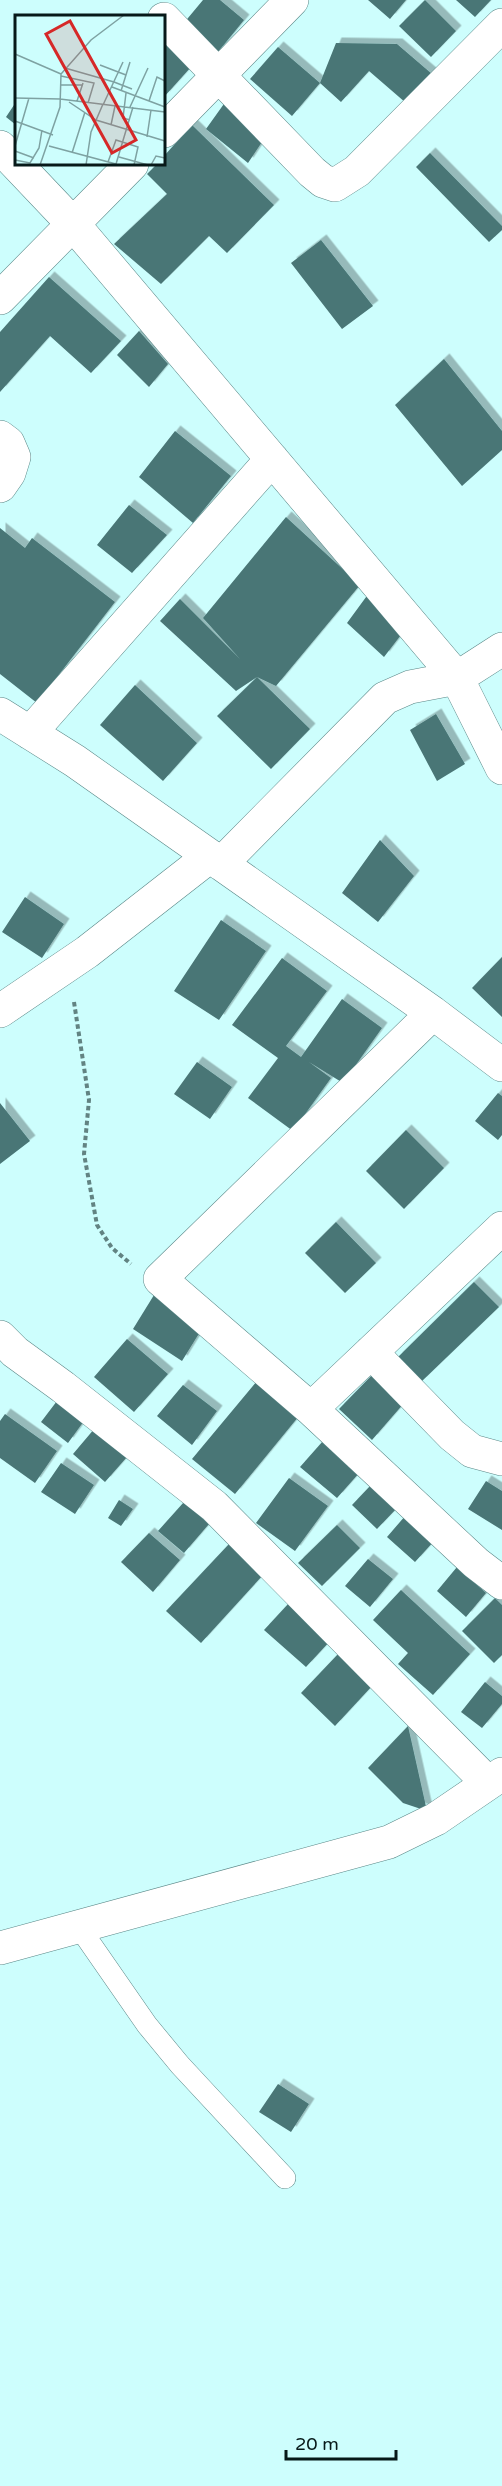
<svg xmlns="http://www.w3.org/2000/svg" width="502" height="2486" viewBox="0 0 502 2486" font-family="'Varela Round',sans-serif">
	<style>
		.building { fill: #4a7676; filter: url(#shadow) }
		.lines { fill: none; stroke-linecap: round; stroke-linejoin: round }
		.lane-casing { stroke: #5a8787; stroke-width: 22 }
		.street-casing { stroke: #5a8787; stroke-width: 34 }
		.path { stroke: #628382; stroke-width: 4; stroke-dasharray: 4.5 3; stroke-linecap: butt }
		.lane { stroke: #fff; stroke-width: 21 }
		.street { stroke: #fff; stroke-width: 33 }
		.inset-road { fill: none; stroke: #7ea2a2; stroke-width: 1.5 }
		.view { fill: #d62828; fill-opacity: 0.15; stroke: #d62828; stroke-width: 3 }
		.inset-edge { fill: none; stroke: #071919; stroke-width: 3 }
	</style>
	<defs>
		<filter id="shadow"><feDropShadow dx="5.5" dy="-5.5" stdDeviation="0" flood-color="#0004"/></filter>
	</defs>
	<rect width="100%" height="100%" fill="#cdfefd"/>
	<path class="building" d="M203 0H220L244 20 218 52 183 24Z
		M368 0H406L390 19Z
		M425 0 456 31 431 57 399 26Z
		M456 0H491L475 17Z
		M164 42 191 67 164 97Z
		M336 43 397 44 432 74 406 103 369 71 341 102 320 83Z
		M278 47 320 83 292 116 250 79Z
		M226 101 268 133 248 163 206 129Z
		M16 102V125L6 117Z
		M192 125 274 205 227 253 209 236 161 284 114 244 167 194 147 174 157 164H164V156Z
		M430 153 502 226V230L489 242 416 167Z
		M321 240 373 306 342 329 291 263Z
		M49 277 121 341 91 373 50 336 0 392V332Z
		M139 331 168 364 149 387 117 355Z
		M444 359 502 431V450L462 486 395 405Z
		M175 431 231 476 193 523 139 477Z
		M129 505 167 535 132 573 97 545Z
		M286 517 360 585 276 686 257 677 236 691 160 621 180 599 240 659 203 618Z
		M0 528 25 548 32 538 115 602 37 703 0 674Z
		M369 593 404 631 384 657 347 623Z
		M257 677 310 729 271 769 217 716Z
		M135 685 197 743 163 781 100 725Z
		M436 714 465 764 437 781 410 730Z
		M380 840 414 876 378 922 342 893Z
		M25 897 64 924 42 958 2 932Z
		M221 920 266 951 219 1020 174 991Z
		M502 957V1017L472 988Z
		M282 958 327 991 286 1046 301 1057 342 999 382 1028 343 1083 309 1062 331 1078 293 1131 248 1098 278 1058 232 1025Z
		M197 1062 232 1087 210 1119 174 1094Z
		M498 1093 502 1096V1135L498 1140 475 1121Z
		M0 1103 30 1141 0 1164Z
		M406 1130 444 1168 404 1209 366 1171Z
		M336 1222 376 1263 345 1293 305 1253Z
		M474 1282 499 1307 421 1382 397 1358Z
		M154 1295 203 1327 182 1361 133 1329Z
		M127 1339 168 1374 134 1412 94 1377Z
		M374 1373 405 1402 372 1440 339 1409Z
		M257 1381 299 1416 235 1494 192 1459Z
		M183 1385 217 1411 192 1445 157 1416Z
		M57 1401 84 1421 68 1443 41 1422Z
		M5 1414 57 1451 35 1483 0 1458V1421Z
		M95 1428 127 1457 105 1482 73 1454Z
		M323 1441 360 1472 337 1498 300 1467Z
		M61 1463 94 1485 75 1514 41 1492Z
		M289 1478 328 1506 295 1551 256 1523Z
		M486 1481 502 1491V1530L468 1509Z
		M371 1485 397 1508 377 1529 352 1505Z
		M119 1500 133 1509 121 1526 108 1518Z
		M184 1502 209 1524 184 1553 158 1531Z
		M406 1515 435 1540 415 1562 387 1537Z
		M337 1525 360 1548 322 1586 298 1563Z
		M149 1533 180 1560 153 1592 121 1562Z
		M229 1544 263 1575 201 1643 166 1611Z
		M368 1559 393 1579 370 1607 345 1586Z
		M457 1567 486 1593 466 1617 437 1591Z
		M401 1590 470 1654 433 1695 398 1664 408 1653 373 1620Z
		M495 1598 502 1605V1655L494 1663 462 1631Z
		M289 1603 331 1640 306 1667 264 1630Z
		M339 1653 373 1685 335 1726 301 1693Z
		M485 1682 502 1696V1704L482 1728 461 1712Z
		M408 1726 427 1811 403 1803 368 1768Z
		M278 2084 309 2104 291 2132 259 2112Z"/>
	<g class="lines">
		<defs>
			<path id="lane" d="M79 1927 147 2025 180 2065 285 2178"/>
			<path id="street" d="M164 19 312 172 323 181 335 185 357 171 502 25
				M164 131 292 0
				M0 147 73 224 457 678 502 768
				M0 298 132 164
				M0 437 8 443 14 457 9 473 0 486
				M0 714 75 761 433 1013 502 1065
				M30 733 272 459
				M221 864 385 698 410 687 457 678 502 649
				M0 1011 87 952 210 856
				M433 1013 160 1279 311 1409 476 1563 502 1583
				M0 1337 15 1352 63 1387 214 1506 487 1782
				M371 1352 452 1435 472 1451 502 1459
				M311 1409 502 1228
				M0 1948 389 1842 436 1819 502 1774"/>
		</defs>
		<use href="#lane" class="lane-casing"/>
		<use href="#street" class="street-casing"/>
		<path class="path" d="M74 1002 89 1100 84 1154 97 1225 112 1248 131 1264"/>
		<use href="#lane" class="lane"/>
		<use href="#street" class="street"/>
	</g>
	<g transform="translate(15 15)">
		<rect width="150" height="150" fill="#cdfefd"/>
		<path class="inset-road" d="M0 39 46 59M85 50 111 60M50 53 99 67M46 61 79 68 73 88M99 67 117 74M45 70H67M97 72 150 92M106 76 115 47M111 78 108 103 115 105M0 83 45 84 150 97M62 86 68 68M134 86 142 62 150 66M54 87 81 105 150 126M88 90 108 47M115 92 133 53M0 106 38 120M96 110 100 91M132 122 136 95M0 131 14 83M34 131 101 149 118 92M0 136 19 143M57 138 70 97M104 142 133 150M0 145 15 148 24 133 27 115M93 147 101 125 123 132 119 150M25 150 45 92 46 59 76 25 109 0M71 150 76 117 88 89M136 150 141 141 150 143"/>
		<path class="view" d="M55 6 121 125 97 138 31 19Z"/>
		<rect width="150" height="150" class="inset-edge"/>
	</g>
	<path d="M286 2450v9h110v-9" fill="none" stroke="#071919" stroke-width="3"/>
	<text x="295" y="2450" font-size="18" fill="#071919" stroke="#cdfefd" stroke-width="4.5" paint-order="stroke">20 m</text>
</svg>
